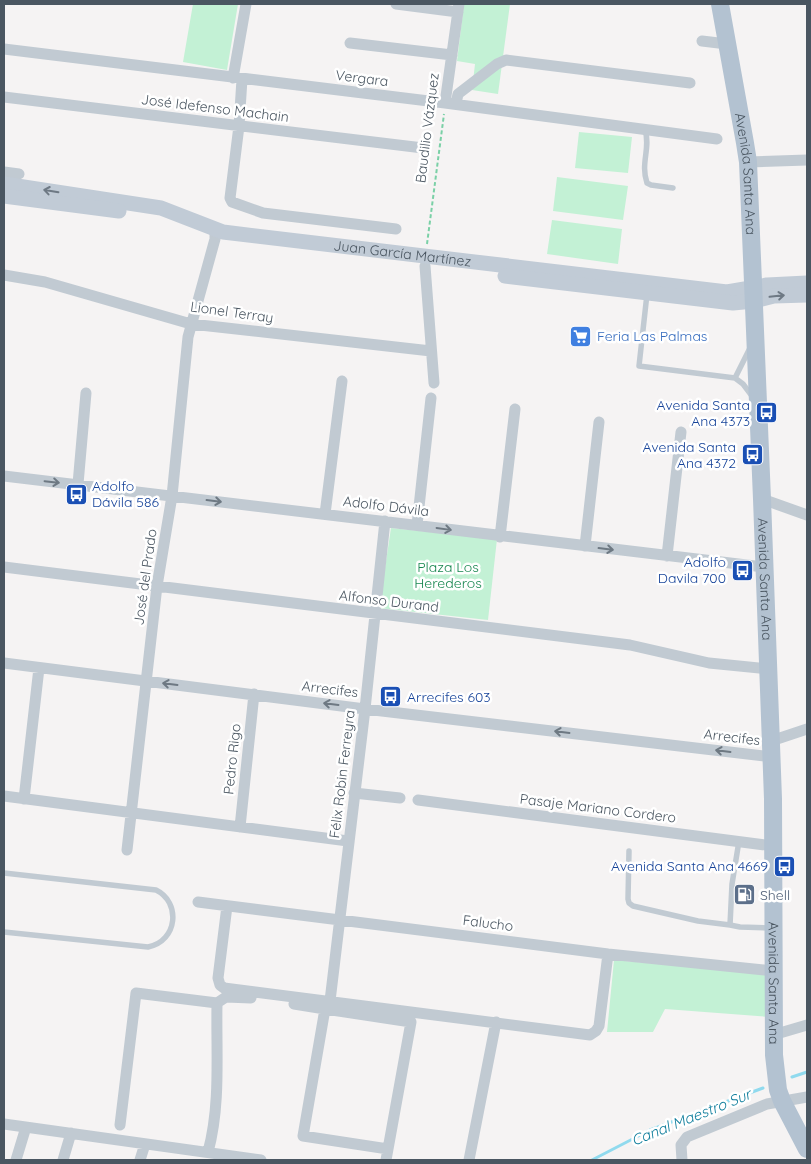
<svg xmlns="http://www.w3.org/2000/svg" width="811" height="1164" viewBox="0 0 811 1164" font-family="Quicksand,sans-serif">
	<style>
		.green { fill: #c3f1d5 }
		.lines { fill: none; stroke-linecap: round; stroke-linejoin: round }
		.stream { stroke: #90daee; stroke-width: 3 }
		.path { stroke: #7ad0a6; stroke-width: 2; stroke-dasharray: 4 2.5; stroke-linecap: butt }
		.lane { stroke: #c1cad2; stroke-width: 5.5 }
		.street { stroke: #c1cad2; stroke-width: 11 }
		.secondary { stroke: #c1cbd6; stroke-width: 15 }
		.primary { stroke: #b3c2d1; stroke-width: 18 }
		.oneway { stroke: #6e7984 }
		.oneway2 { stroke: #6e7983 }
		.labels { text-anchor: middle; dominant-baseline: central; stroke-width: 5; stroke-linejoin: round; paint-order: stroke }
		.street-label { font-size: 14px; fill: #4a5661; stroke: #fff }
		.shop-label { font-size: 14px; fill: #366cbe; stroke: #fff; text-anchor: start }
		.transit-label { font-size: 14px; fill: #164399; stroke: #fff; text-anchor: end }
		.park-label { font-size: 14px; fill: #17864f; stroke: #fff }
		.service-label { font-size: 14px; fill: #4e5e75; stroke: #fff; text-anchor: start }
		.water-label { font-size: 15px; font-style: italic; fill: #0c7c9b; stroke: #fff }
	</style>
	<rect width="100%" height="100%" fill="#f5f3f3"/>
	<path class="green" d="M193 4H238L227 70 183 62Z
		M464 4H510L498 94 472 90 475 64 457 61Z
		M579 132 632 137 628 173 575 168Z
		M557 177 628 186 623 220 553 211Z
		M552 220 622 229 618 264 547 254Z
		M391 528 497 539 488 620 379 608Z
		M614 960 770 974V1017L665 1009 653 1032H607Z"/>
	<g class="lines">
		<path class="stream" d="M792 1077 807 1072
			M592 1160 650 1130 763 1088"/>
		<path class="path" d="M427 244 444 114"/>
		<path class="lane" d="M645 130C651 148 640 163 647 183L651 185 673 188
			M647 294 639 366 735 378
			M750 348 735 378 743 384 752 396
			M739 841 732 884 730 925 740 927 771 928
			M629 851 628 899 629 903 633 906 698 921 730 925
			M4 873 156 890C181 902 178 941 148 947L4 932"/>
		<path class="street" d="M396 4 458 12
			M702 41 727 44
			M350 43 452 55
			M4 49 445 103 717 139
			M233 78 246 4
			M242 79 239 126 230 198 232 202 263 213 396 229
			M4 97 423 148
			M445 103 459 4
			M456 104 458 94 497 64 506 60 690 83
			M748 162 807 160
			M4 172 19 174
			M425 266 434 383
			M4 275 45 282 191 324 431 351
			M4 476C257 505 510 539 764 567
			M78 484 86 393
			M762 499 807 515
			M325 514 342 381
			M417 525 431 398
			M500 537 515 409
			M585 546 599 422
			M667 556 681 432
			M4 567 630 645 709 663 769 669
			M4 663 365 709 772 757
			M771 741 807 729
			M354 793 400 798
			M4 796 348 841
			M24 799 39 668
			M418 800 773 846
			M240 827 254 694
			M127 850 157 586 172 496 188 337 215 239V230
			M198 902 608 954 774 971
			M227 906 218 978 220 985 224 988 590 1035 596 1031 599 1026 608 954
			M330 1001 365 709 385 521
			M217 1003 226 997 251 998
			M294 1004 325 1009
			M773 1035 807 1025
			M4 1124 261 1160
			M120 1125 136 993 217 1003C216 1052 221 1104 208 1152
			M16 1160 26 1127
			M63 1160 71 1133
			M140 1160 145 1144
			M386 1160 388 1149 411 1022 325 1009 303 1136 388 1149
			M469 1160 496 1022
			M682 1160 681 1145 687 1137 767 1104 807 1097"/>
		<g class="secondary">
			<path id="s1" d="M4 184 161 208 223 232 727 292 767 285 807 283"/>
			<path d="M4 196 119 211"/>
			<path d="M505 276 733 303 754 301 774 296 807 295"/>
		</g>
		<path class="primary" id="s2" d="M720 4 745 143 748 162 762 499 773 799 774 1055 778 1090 782 1101 807 1149"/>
	</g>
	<defs><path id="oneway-shaft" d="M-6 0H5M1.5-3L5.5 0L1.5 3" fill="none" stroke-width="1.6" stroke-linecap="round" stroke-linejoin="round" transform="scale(1.25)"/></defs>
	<g class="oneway">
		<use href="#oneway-shaft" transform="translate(51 191) rotate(-171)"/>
		<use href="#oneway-shaft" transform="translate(777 296) rotate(-6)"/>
	</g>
	<g class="oneway2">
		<use href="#oneway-shaft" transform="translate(52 482) rotate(6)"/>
		<use href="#oneway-shaft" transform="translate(214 501) rotate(7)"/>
		<use href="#oneway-shaft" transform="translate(444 529) rotate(8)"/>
		<use href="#oneway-shaft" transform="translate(606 549) rotate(7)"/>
		<use href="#oneway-shaft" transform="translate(170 684) rotate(-173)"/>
		<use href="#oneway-shaft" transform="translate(331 704) rotate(-173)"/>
		<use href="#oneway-shaft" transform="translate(562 732) rotate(-173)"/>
		<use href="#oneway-shaft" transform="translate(723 751) rotate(-173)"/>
	</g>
	<defs>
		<symbol id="supermarket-square" viewBox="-11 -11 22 22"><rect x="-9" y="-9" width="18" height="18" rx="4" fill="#3f7fe0" stroke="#fff"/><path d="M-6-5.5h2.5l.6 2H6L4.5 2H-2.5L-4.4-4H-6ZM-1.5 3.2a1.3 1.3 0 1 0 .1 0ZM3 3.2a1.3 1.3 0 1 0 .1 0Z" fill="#fff"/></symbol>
		<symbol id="bus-square" viewBox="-11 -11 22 22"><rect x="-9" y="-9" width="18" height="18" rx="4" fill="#1a4fb4" stroke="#fff"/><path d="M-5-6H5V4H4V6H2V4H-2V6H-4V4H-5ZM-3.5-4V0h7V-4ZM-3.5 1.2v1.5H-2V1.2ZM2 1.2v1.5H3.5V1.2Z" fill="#fff"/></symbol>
		<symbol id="fuel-square" viewBox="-11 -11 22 22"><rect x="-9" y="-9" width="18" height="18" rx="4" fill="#5c6f8a" stroke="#fff"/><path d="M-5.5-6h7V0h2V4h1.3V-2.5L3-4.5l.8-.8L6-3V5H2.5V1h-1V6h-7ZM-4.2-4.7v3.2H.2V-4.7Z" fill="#fff"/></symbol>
	</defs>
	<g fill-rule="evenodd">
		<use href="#supermarket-square" x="568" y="324" width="25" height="25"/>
		<use href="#bus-square" x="754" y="400" width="25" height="25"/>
		<use href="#bus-square" x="740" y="442" width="25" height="25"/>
		<use href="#bus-square" x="64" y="482" width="25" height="25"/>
		<use href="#bus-square" x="730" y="558" width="25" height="25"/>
		<use href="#bus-square" x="378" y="684" width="25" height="25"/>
		<use href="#bus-square" x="772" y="854" width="25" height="25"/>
		<use href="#fuel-square" x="732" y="882" width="25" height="25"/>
	</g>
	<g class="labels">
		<g class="street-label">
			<text transform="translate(362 78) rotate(7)">Vergara</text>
			<text transform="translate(215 108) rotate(7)">José Idefenso Machain</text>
			<text transform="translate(427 128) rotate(-83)">Baudilio Vázquez</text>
			<text stroke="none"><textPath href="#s2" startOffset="172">Avenida Santa Ana</textPath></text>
			<text stroke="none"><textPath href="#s1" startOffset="406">Juan García Martínez</textPath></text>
			<text transform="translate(232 312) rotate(8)">Lionel Terray</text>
			<text transform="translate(386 506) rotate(7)">Adolfo Dávila</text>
			<text transform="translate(145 577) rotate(-82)">José del Prado</text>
			<text stroke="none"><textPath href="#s2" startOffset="578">Avenida Santa Ana</textPath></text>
			<text transform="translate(389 601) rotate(7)">Alfonso Durand</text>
			<text transform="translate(330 689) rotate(7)">Arrecifes</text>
			<text transform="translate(732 737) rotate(7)">Arrecifes</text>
			<text transform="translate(232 759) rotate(-84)">Pedro Rigo</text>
			<text transform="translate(342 774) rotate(-83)">Félix Robin Ferreyra</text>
			<text transform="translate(598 808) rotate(7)">Pasaje Mariano Cordero</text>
			<text transform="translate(488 923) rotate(7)">Falucho</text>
			<text stroke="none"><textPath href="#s2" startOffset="982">Avenida Santa Ana</textPath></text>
		</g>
		<g class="shop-label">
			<text x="597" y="336">Feria Las Palmas</text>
		</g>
		<g class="transit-label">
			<text x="750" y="405">Avenida Santa<tspan x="750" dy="16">Ana 4373</tspan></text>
			<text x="736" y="447">Avenida Santa<tspan x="736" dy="16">Ana 4372</tspan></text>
			<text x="92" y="486" text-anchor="start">Adolfo<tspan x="92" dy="16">Dávila 586</tspan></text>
			<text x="726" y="562">Adolfo<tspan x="726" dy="16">Davila 700</tspan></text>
			<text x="407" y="697" text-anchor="start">Arrecifes 603</text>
			<text x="768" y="866">Avenida Santa Ana 4669</text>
		</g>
		<g class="park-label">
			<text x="448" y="567">Plaza Los<tspan x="448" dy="16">Herederos</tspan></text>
		</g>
		<g class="service-label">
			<text x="760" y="895">Shell</text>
		</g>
		<g class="water-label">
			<text transform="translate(691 1117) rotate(-22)">Canal Maestro Sur</text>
		</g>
	</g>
	<rect width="811" height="1164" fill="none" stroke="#4a5661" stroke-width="10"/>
</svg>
